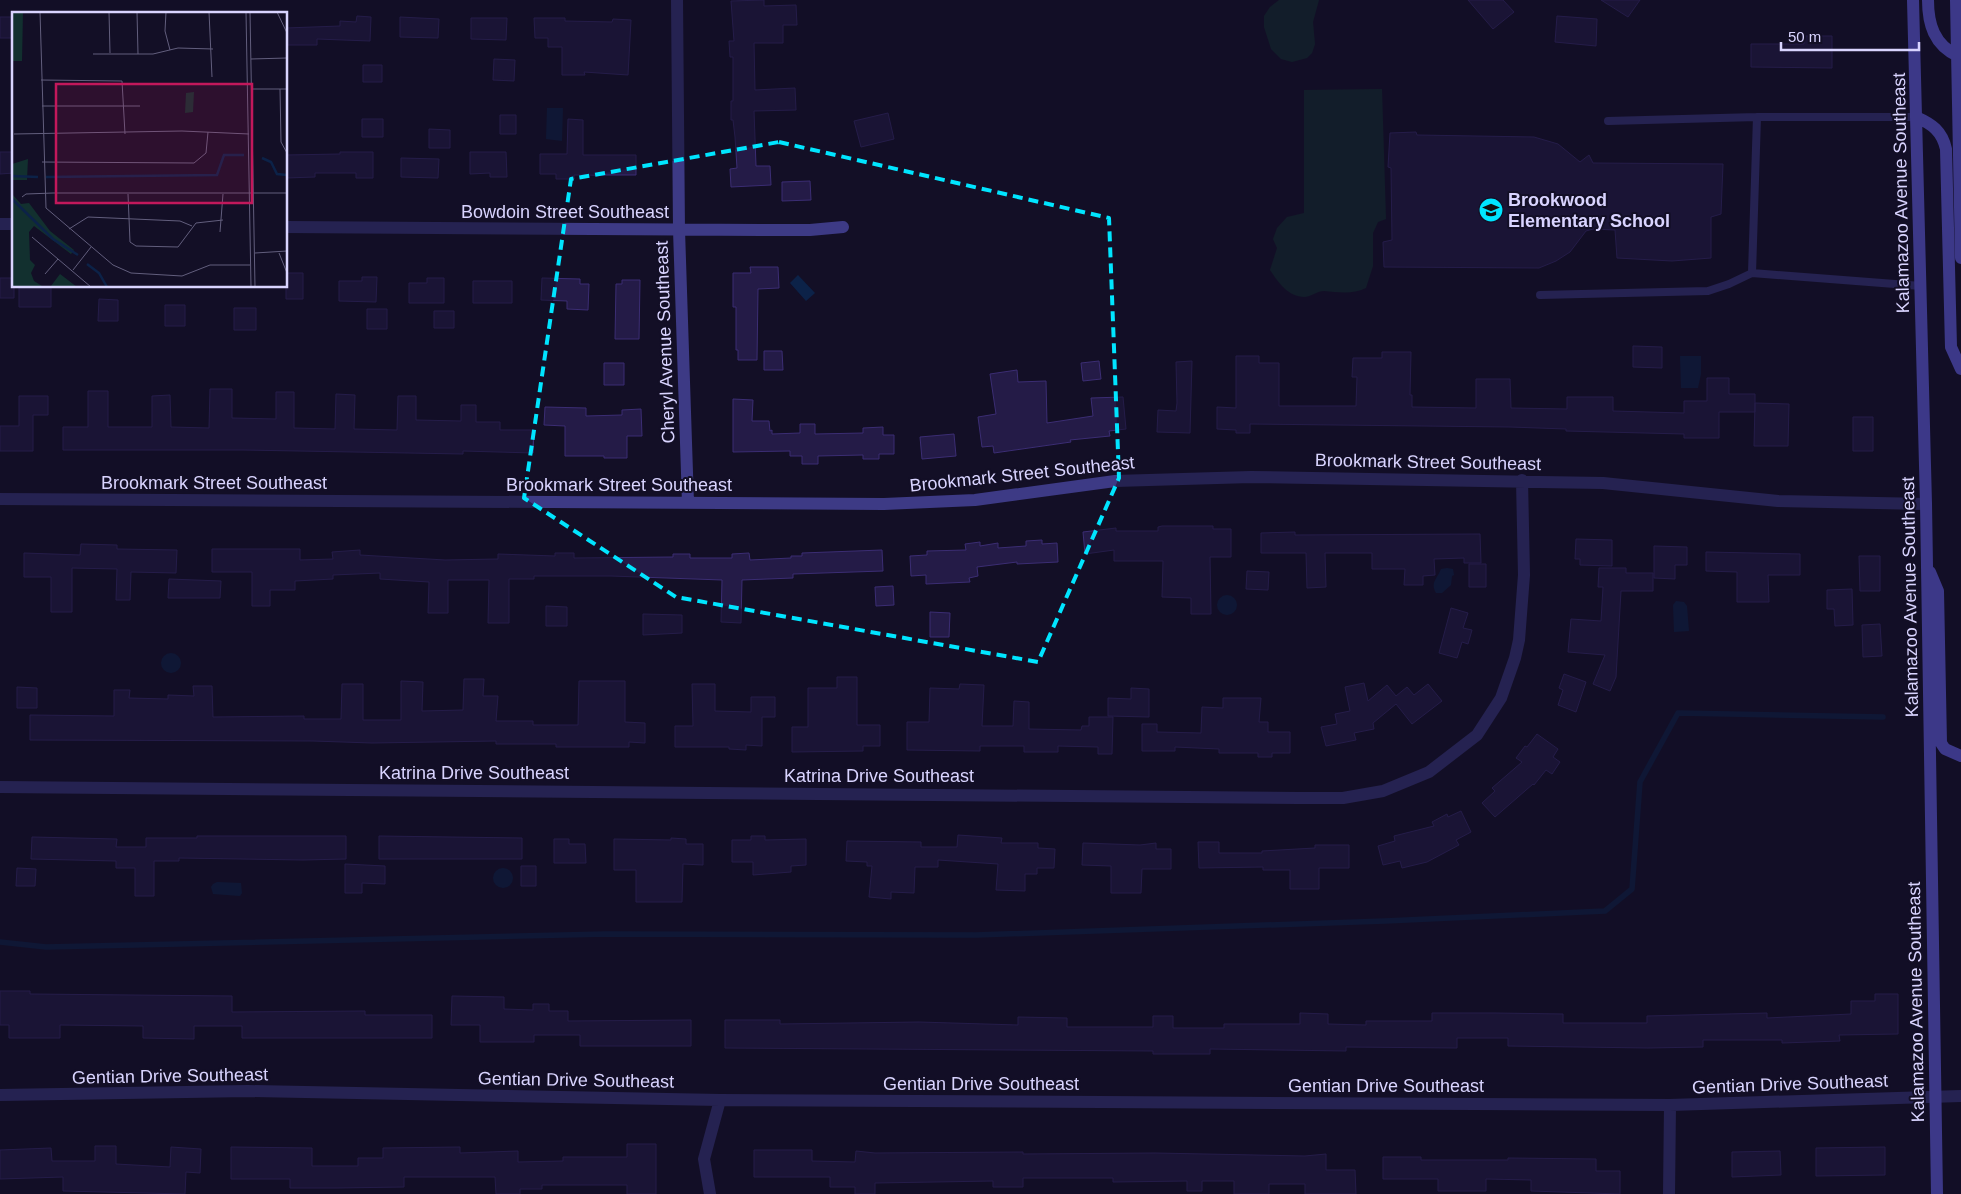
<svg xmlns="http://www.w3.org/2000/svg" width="1961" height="1194" viewBox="0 0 1961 1194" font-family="Helvetica,sans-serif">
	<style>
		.green { fill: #12302f }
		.water { fill: #0c2248 }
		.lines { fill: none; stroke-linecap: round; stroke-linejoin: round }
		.stream { stroke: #0c2248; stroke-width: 5.5 }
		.building { fill: #241b47; stroke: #3b2d73 }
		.lane { stroke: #3d3a85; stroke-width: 8 }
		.street { stroke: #3d3a85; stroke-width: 12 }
		.secondary { stroke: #6f6bff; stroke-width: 12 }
		.marked { fill: none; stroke: #00e5ff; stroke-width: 4; stroke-dasharray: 10 6; stroke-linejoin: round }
		.labels { text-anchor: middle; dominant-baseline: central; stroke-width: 4; stroke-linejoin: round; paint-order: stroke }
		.street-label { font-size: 18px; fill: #d9d4ff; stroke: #130f26 }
		.poi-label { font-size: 18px; font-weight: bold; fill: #d9d4ff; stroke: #130f26; text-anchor: start }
		.inset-river { fill: none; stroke: #0c2248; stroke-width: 2.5 }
		.inset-road { fill: none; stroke: #625e7d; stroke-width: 1 }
		.view { fill: #c2185b; fill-opacity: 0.15; stroke: #c2185b; stroke-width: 2.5 }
		.inset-edge { fill: none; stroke: #d9d4ff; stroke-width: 2.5 }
	</style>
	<rect width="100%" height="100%" fill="#130f26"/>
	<path class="green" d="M1279 0H1319L1313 22 1315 44 1312 53 1307 58 1292 62 1281 59 1271 49 1264 27V16L1270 7Z
		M1382 89 1386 219 1378 222 1373 233V266L1366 288C1351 295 1339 292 1324 291 1317 291 1312 296 1305 297 1288 297 1278 282 1270 270L1277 248 1273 239 1277 228 1287 217 1304 213V90Z"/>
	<path class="water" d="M547 108H563L562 141 546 139Z
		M798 275 815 293 806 301 790 283Z
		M1680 356H1701V374L1698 388H1681Z
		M1447 568 1453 569 1454 575 1452 576 1451 585 1442 593H1436C1430 583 1437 579 1441 569Z
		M1217 605a10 10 0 1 1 20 0a10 10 0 1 1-20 0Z
		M1676 601 1684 602 1687 606 1689 631 1674 632 1673 605Z
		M161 663a10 10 0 1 1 20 0a10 10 0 1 1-20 0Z
		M493 878a10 10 0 1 1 20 0a10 10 0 1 1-20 0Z
		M217 882 241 883 242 893 240 896 213 894 211 887 213 884Z"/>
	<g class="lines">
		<path class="stream" d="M0 942 46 947 607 934 976 935 1385 921 1605 911 1632 889 1640 782 1678 713 1883 717"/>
	</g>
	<path class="building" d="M764 0V6L796 5 797 25H783V43H754L755 90 795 88 796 110 754 111 756 166H770L771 185 731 187 730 169 737 168 735 137 733 120H731V101H733V57H730L729 41H734L731 1Z
		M1468 0H1503L1514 12 1493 29Z
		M1601 0H1640L1628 17Z
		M357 16 371 17 370 41 317 39V45H286V28L340 26V21L356 22Z
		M1557 16 1597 19 1596 46 1555 42Z
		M0 17H14V38H0Z
		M400 17 439 19 438 38 400 37Z
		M471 18H507L506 40 471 39Z
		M534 18H565V21L612 22 613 19 631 20 628 75 584 72 585 75H562V47H548V38H535Z
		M1804 36H1832V68L1751 67V44H1804Z
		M494 59 515 60 514 81 493 80Z
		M363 65H382V82H363Z
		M888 113 894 139 861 147 854 121Z
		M500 115H516V134H500Z
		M362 119H383V137H362Z
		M568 119 583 120V155H636V175H574V179H556V174H540V154H567Z
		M429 129 450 130V148H429Z
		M1416 132 1417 135 1534 137 1558 144 1580 162 1589 155 1593 163 1723 164 1721 214 1711 217V258L1672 261 1617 258 1615 230 1593 229 1586 231 1570 252 1556 261 1539 268 1384 267 1383 242 1392 240 1391 168 1388 167 1390 133Z
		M0 152H14V173L0 174Z
		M340 152H373V178H356V173H315V177L286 178V155L340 154Z
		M470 152H506L507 177H490V173L470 174Z
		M401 158 439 159 438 178 401 177Z
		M810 181 811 200 782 201V182Z
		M750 267H778L779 288 758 289 757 360H738V350H736V307H733V273H751Z
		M286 273H303V299H286Z
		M362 277H377L376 302 339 301V281H362Z
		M0 278H14V298H0Z
		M427 278H444V303H409V283H427Z
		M542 278 580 279V284H589L588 310 567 309V301L541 300Z
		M622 280H640L639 339H615L616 284H622Z
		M473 281H512V303H473Z
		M19 286H51V307H19Z
		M99 299 118 300V321H98Z
		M165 305H185V326H165Z
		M234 308H256V330H234Z
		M367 309H387V329H367Z
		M434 311H454V328H434Z
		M1633 346 1662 347V368L1633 367Z
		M764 351H782L783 370H764Z
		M1382 352H1411L1410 395H1412V407L1476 408V379H1510L1511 408 1567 409V397H1613V411L1684 413V401H1707V378H1729V394H1755V412H1719V438H1684V434L1566 431V429L1510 427 1250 424V433H1236V430L1217 429V407L1236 408V356H1259V363H1279V406H1356L1357 377H1352L1353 358H1382Z
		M1099 361 1101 379 1083 381 1081 363Z
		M1192 361 1190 433 1157 432 1158 410 1176 411 1177 403 1176 362Z
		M604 363H624V385H604Z
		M1017 370 1018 382 1046 381 1047 423 1093 416 1091 398 1123 397 1126 429 1109 431 1110 436 1070 440 1071 442 994 453 993 446 982 447 978 417 996 414 990 374Z
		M210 389H232V418L276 419V392H294V428L335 429 336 394 355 395 354 429 397 430 398 396H416V420L461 421V405H476V422H500V430H534L533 453 463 451V454L243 450H63V427H88V391H108V427H152V396L170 395 171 427 209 428Z
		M19 396H48V415H33V451H0V426H19Z
		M733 399 753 400 752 421H769L770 431 772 430V434L800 433V424H815V434L863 433V428L883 427V435H894V454H879V459H863V455L818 456V464H802V456H790V451L733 452Z
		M1755 403 1789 404 1788 446H1754Z
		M545 407 586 408V416L622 415V410L641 409 642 436H627V458H604V456H565V426L544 425Z
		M1853 417H1873V451H1853Z
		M954 434 956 456 922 459 920 437Z
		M1162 526H1213V529H1231V557H1210L1211 614H1191V598L1162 597 1163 561H1114V550L1085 554 1083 532 1116 528V531H1158V527Z
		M1295 532V535L1480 534 1481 563H1464V558L1434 559 1435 575 1423 576V585H1404L1405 569H1372V553H1325L1326 587 1307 588 1306 553H1261V533Z
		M1576 539 1612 540V566L1580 565V559H1575Z
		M1042 540V544L1057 543 1058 562 1017 564V562L977 567 978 576 969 578 970 582 926 584V575L911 576 910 556 927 555V551L966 550 965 544 980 542V546L998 543V548L1026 546V541Z
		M81 544 117 545V549L177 550 176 573 131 572 130 600H116L117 569 72 568V612H51V577H24V553L80 555Z
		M1654 546 1687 547V565H1675V579L1654 578Z
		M212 549H300V560L333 559 332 552 360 550V555L445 560 498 559V554L555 556V553H574V558L673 557V554H690V558H732V554L749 553 750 560 791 558V556H802V553L882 550 883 571 793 574V578L742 580 741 623 721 622 722 580 611 576H534V579H509V623H488L489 580H448V613H428L429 582 380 579V573L333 575V579L295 581V590H270V606H252V572H212Z
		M1706 552 1800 554V575H1768L1769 602H1737V572L1706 571Z
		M1859 556H1880V591H1860Z
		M1469 564H1486V587H1469Z
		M1599 568H1626V573H1653V591H1621L1616 677 1610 691 1593 684 1605 655 1568 652 1571 619 1601 621 1603 587H1598Z
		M1247 571 1269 572 1268 590 1246 589Z
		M169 579 221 581 220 598H168Z
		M893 586 894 605 876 606 875 587Z
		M1852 589 1853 625 1835 626 1834 609H1827V590Z
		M546 606 567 607V626H546Z
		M1451 608 1468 613 1463 628 1472 630 1468 644 1462 642 1457 658 1439 653Z
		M930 612 950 613 949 637H930Z
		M643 614 682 615V633L643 635Z
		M1880 624 1882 656 1863 657 1862 625Z
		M1564 674 1586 682 1576 712 1558 705 1563 690 1559 688Z
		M837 677H857V725H880V746H863V751L792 752V727H808V688H837Z
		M464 679H484L483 696H498L496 721H533V725H578L579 681H625V722L645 723V743L629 742V747H556V744H496V741L372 743 313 741 30 740V715L114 716V690H130L129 698 168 699V695L194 696 193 686H212L213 717 304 716V719H341L342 684H363V720H401V681L423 682 422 711 463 710Z
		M1364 683 1368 701 1387 685 1396 696 1407 687 1414 695 1428 684 1442 701 1412 724 1396 704 1373 723 1374 729 1354 733 1356 740 1326 746 1321 727 1337 724 1335 714 1350 711 1345 687Z
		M692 684H715V711L751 712V697H775V717H762V746L746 745V750L729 749V747H675V726H693Z
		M960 684 984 685 982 726H1013L1014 701 1029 702V729L1081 730 1082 726H1089V717H1113L1112 754H1098V747L1058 746V752H1024V746H980V751L907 750V722H929L930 688 959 689Z
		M17 687 37 688V708H17Z
		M1131 688 1149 689V717L1108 716V698L1131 699Z
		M1223 698H1261L1259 722H1268V732H1290V753H1272V757H1258V753H1219V749L1175 747V751H1142V724H1157V732L1201 733 1202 707 1223 708Z
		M1537 734 1558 749 1553 757 1560 762 1552 774 1546 770 1534 785 1533 784 1495 817 1482 803 1495 791 1492 788 1522 762 1516 758 1525 746 1527 747Z
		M1461 811 1471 832 1456 840 1459 845 1427 862 1402 868 1400 861 1383 865 1378 846 1395 841 1394 836 1434 826 1432 822 1447 814 1448 817Z
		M958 835 1002 838 1001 843H1038V848L1055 849 1054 868H1037V874H1025V891L996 890 998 864 938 860V867H915L914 893 891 892V899L869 897 872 866H867V862L846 861 847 841 921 842V847H957Z
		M197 836H346V859L303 860 179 858V861H154V896H135V868H116V861L31 859 32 837 117 839 116 847H146V838H197Z
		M379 836 522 838V859H379Z
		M751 836H765V840L806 839V865L791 866V872L753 875V862H732V840H751Z
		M671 838 686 839V844H703V865L683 864 682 902H636V870H614V839L671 840Z
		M554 839H569V844H585L586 863H554Z
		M1198 842H1219V853H1262V851L1315 848V845H1349V868H1319V889H1290V870H1263V867L1199 868Z
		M1083 843 1140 845 1156 843V849H1171V869H1142L1141 893H1111V866L1082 865Z
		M345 864 385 866V884L362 883V893H345Z
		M521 866H536V886H521Z
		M17 868 36 869 35 886H16Z
		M0 991H30V994L232 996V1012L365 1011V1015H432V1038H242V1026H194V1039L143 1038V1026L60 1025V1038H9V1025H0Z
		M1875 994H1898V1034L1839 1035 1840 1041 1782 1043V1040H1703V1047L1648 1048 1508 1046V1038H1457V1048L1346 1047V1051L1210 1049V1054H1153V1051L725 1048V1020H780V1024L919 1022 1018 1025V1017L1067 1018V1027H1153V1016H1173V1028H1224V1024H1300V1013L1328 1014V1024L1366 1025V1021H1432V1013H1495L1563 1014V1023H1647V1016L1767 1013V1018L1851 1014V1001H1875Z
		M452 996 504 997V1009L533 1010V1004H549V1011H568V1021L691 1020V1046H580V1035H534V1042H480V1025H451Z
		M627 1144H656V1194H627V1185H542V1189H520V1194H496L495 1177H404V1187L337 1188H290V1179H231V1147L312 1148V1166H358V1158H383V1148L460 1147V1153L518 1151V1162L563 1161V1157H627Z
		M95 1146H116V1164L170 1167 171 1147 201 1149 200 1173 186 1172 185 1194 63 1191V1177L0 1179V1150L51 1148 52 1161H95Z
		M1885 1147V1175L1816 1176V1148Z
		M754 1150H812V1161L855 1162 856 1151 875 1153 1023 1152V1154L1155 1153 1305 1156 1326 1154V1170H1355L1356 1194H1305V1184H1269V1194H1234V1181H1202V1191H1187V1181L1113 1182V1178H1023V1187H993V1181L875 1183V1194H855V1187H830V1177H754Z
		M1780 1151 1781 1175 1732 1177V1152Z
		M1383 1157H1421V1160H1508V1158L1596 1159V1171H1620V1194L1531 1191V1180L1486 1179V1191H1438V1179H1383Z"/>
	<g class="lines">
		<path class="lane" d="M1757 117 1752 273 1921 286
			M1608 121 1757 117H1916
			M1540 295 1708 291 1729 284 1752 273"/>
		<path class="street" d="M677 0 679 230 688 503
			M0 224H14
			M286 227 762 230H810L843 227
			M0 499 884 504 975 500 1115 481 1251 477 1603 483 1778 501 1926 504
			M0 787 1298 798H1343L1383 791 1429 772 1477 735 1501 698 1515 658 1519 640 1524 575 1522 480
			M0 1095 248 1091 720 1100 1670 1105 1961 1096
			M710 1194 704 1159 720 1100
			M1669 1194 1670 1105"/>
		<path class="secondary" d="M1913 0 1926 504 1937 1194
			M1928 0C1928 24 1934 45 1958 56
			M1956 0 1961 258
			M1916 117C1932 124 1942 131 1946 149L1951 347 1961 369
			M1930 572 1938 591 1941 743 1945 749 1961 756"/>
	</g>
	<path d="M0 0H1961V1194H0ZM779 142 1109 218 1119 478 1038 662 676 597 524 498 571 179Z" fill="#130f26" fill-opacity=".55" fill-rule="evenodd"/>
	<path class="marked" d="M779 142 1109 218 1119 478 1038 662 676 597 524 498 571 179Z"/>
	<defs>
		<symbol id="school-disc" viewBox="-11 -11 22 22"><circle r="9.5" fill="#00e5ff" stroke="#130f26"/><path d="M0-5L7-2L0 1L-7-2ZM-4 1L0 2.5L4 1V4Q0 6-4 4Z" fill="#111"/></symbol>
	</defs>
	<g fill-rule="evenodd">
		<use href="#school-disc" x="1477" y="196" width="28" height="28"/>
	</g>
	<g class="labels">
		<g class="street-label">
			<text transform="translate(1901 193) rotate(-91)">Kalamazoo Avenue Southeast</text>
			<text x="565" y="212">Bowdoin Street Southeast</text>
			<text transform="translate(665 342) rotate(-92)">Cheryl Avenue Southeast</text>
			<text transform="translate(1428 462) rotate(1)">Brookmark Street Southeast</text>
			<text transform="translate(1022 474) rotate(-6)">Brookmark Street Southeast</text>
			<text x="214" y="483">Brookmark Street Southeast</text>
			<text x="619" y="485">Brookmark Street Southeast</text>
			<text transform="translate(1910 597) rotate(-91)">Kalamazoo Avenue Southeast</text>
			<text x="474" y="773">Katrina Drive Southeast</text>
			<text x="879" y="776">Katrina Drive Southeast</text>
			<text transform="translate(1916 1002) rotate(-91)">Kalamazoo Avenue Southeast</text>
			<text transform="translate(170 1076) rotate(-1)">Gentian Drive Southeast</text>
			<text transform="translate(576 1080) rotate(1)">Gentian Drive Southeast</text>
			<text x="981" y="1084">Gentian Drive Southeast</text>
			<text transform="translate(1790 1084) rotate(-2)">Gentian Drive Southeast</text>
			<text x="1386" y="1086">Gentian Drive Southeast</text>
		</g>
		<g class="poi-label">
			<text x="1508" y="200">Brookwood<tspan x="1508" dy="21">Elementary School</tspan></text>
		</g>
	</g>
	<g transform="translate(12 12)">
		<rect width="275" height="275" fill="#130f26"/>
		<path d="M0 0H11L10 49H0ZM182 80 181 100 173 101 174 81ZM16 147 15 168H1V183L9 192 17 191 38 219 62 238 59 242 22 214 17 220 18 248 23 253 19 261 22 269 30 274H39L48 262 65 275H0V152Z" fill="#12302f"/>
		<path class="inset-river" d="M250 146 259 150 265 162 275 163M0 164 26 165M34 165 205 163 212 143H232M0 187 41 227 66 243M75 252 87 261 95 275"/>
		<path class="inset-road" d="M28 0 34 196 101 253 119 261 170 264 198 253H238M97 0 98 41M125 0 126 42M154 0 153 19 158 38M197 0 200 65M234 0 239 275M238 0 243 275M265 0 275 21M81 42H141L166 36 201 37M239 47 275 46M29 68 110 69 113 122M0 70V141M240 77H275M268 77 269 130 275 141M30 94H128M2 122 170 119 237 122M30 150 182 151 194 141 196 120M116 182 118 230 124 234 166 235 184 211 211 208M10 185 14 182 41 181H275M57 217 76 205 168 209 180 214M208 220 211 182M20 225 79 275M243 241 275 239M267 241 275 261M61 258 79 235M33 262 46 247"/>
		<path class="view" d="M44 72H240V191H44Z"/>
		<rect width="275" height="275" class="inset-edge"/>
	</g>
	<path d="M1781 42v8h138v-8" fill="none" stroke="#d9d4ff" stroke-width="2.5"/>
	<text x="1788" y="42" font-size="15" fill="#d9d4ff" stroke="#130f26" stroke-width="4" paint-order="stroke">50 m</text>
</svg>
